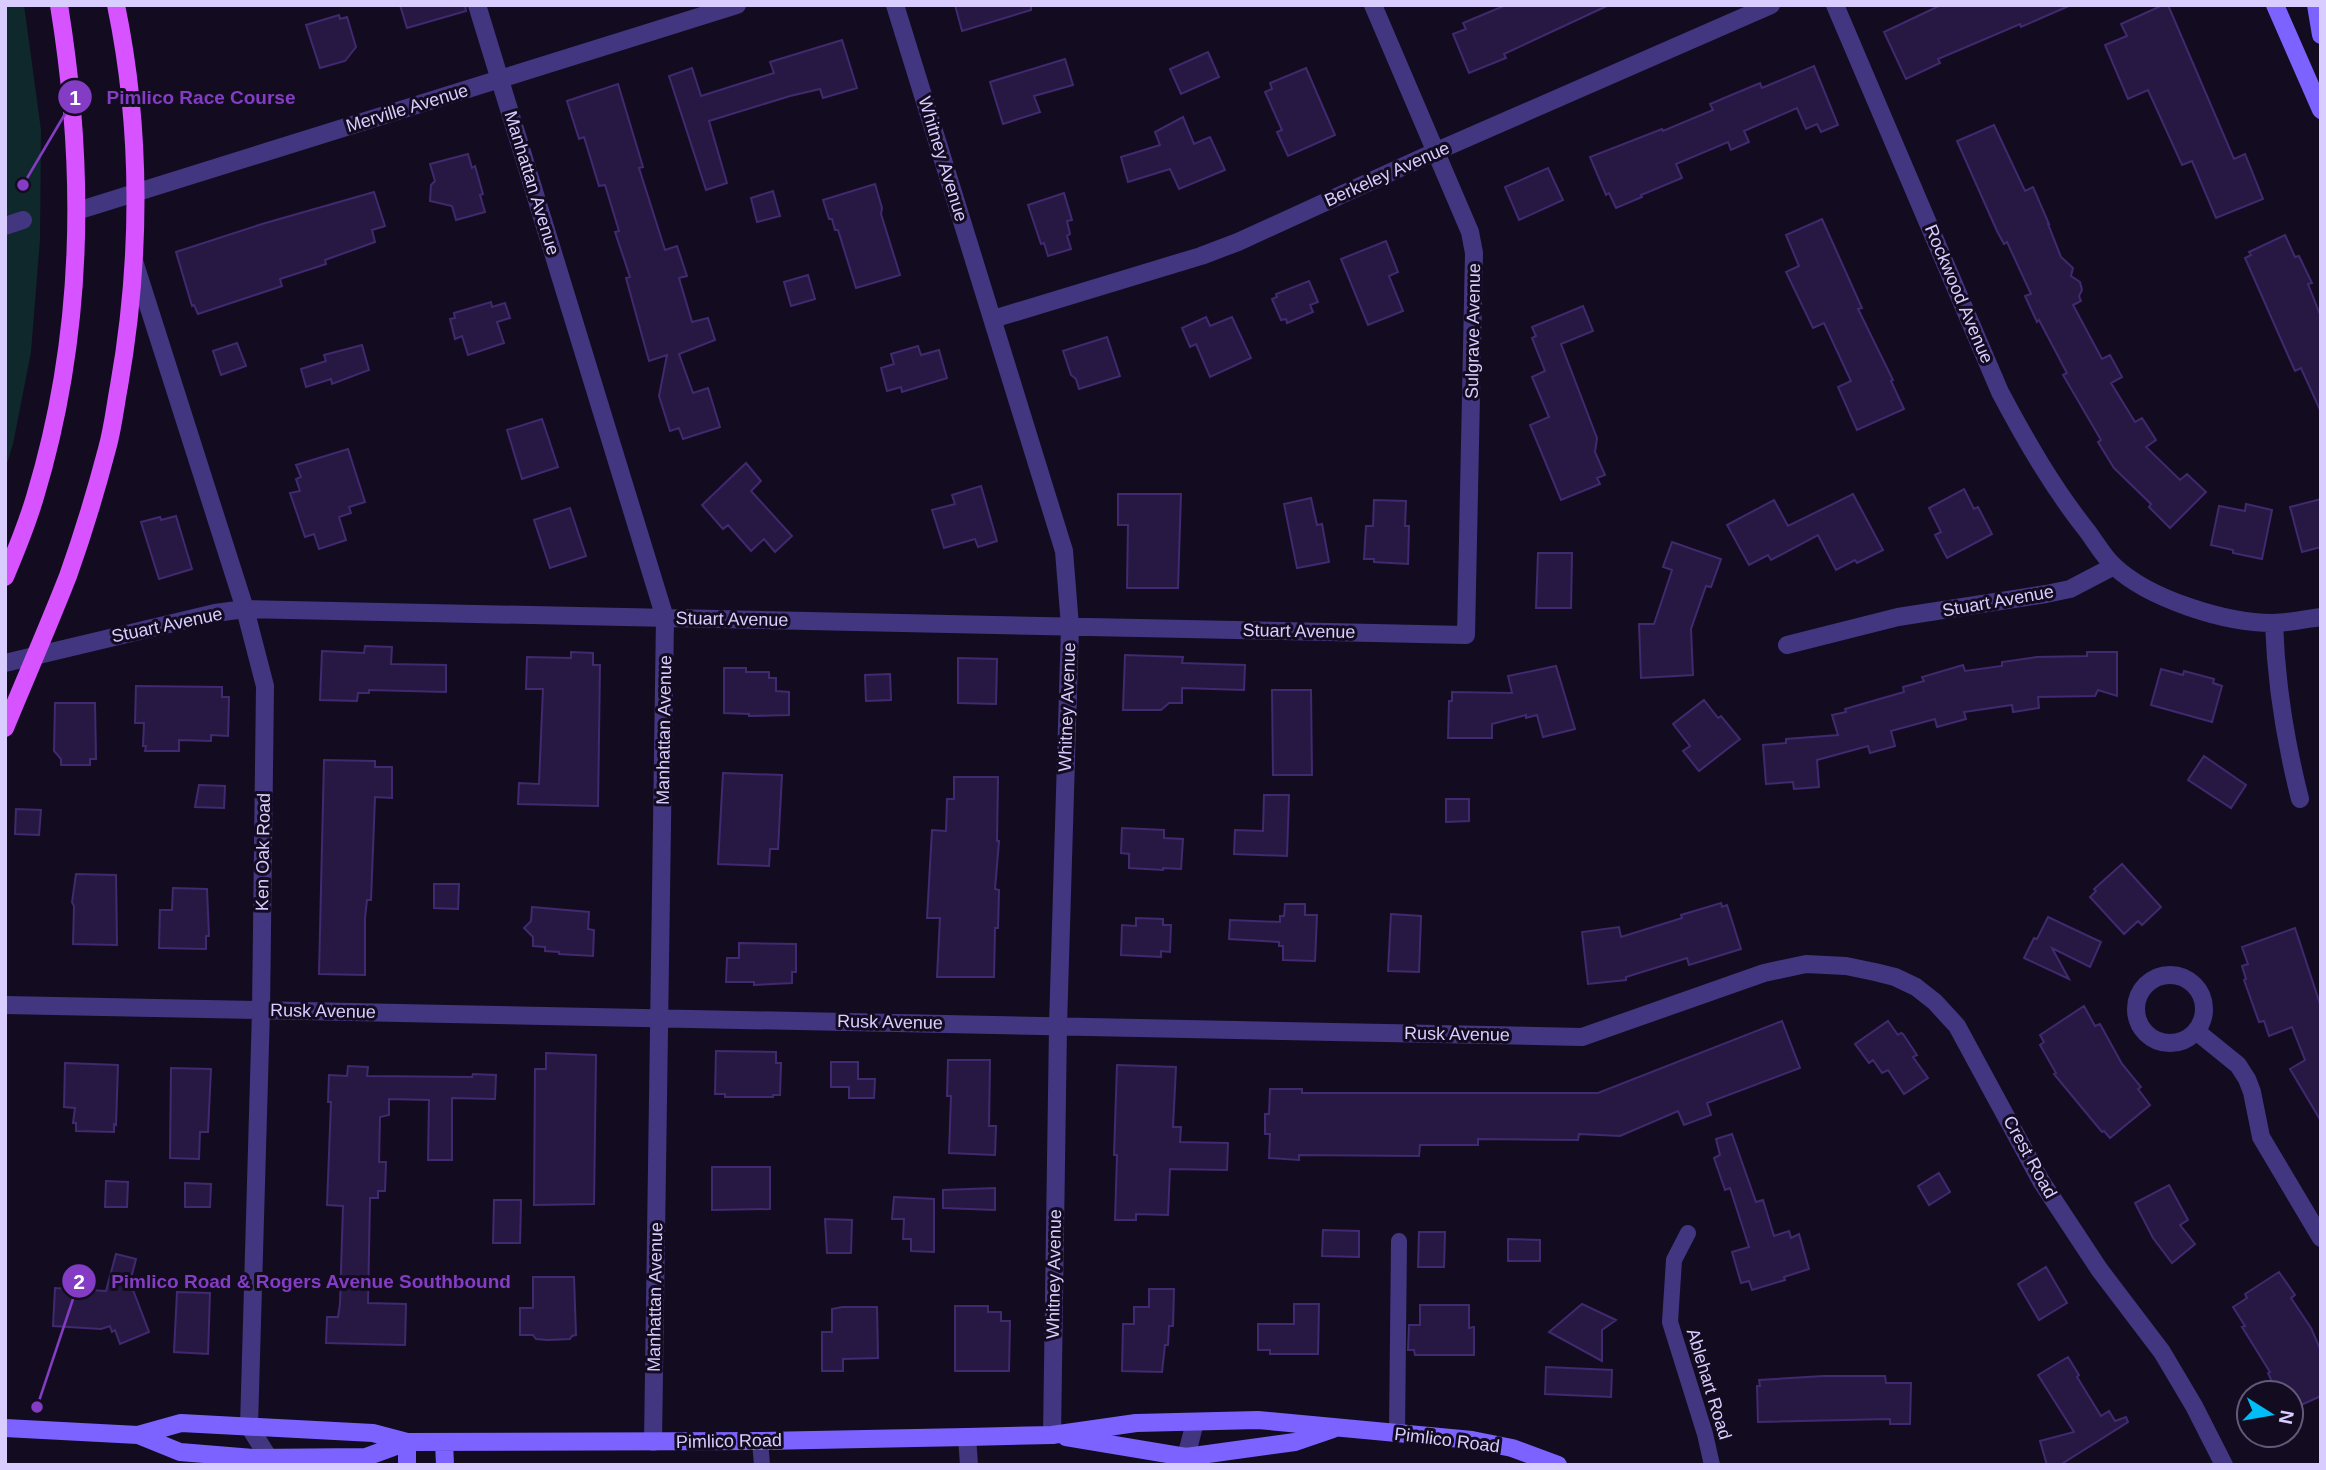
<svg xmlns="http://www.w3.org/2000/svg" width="2326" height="1470" viewBox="0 0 2326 1470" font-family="Arial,sans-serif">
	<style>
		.green { fill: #0f282b }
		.building { fill: #261842; stroke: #40296e; stroke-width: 2 }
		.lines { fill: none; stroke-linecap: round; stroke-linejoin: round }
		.lane { stroke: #433681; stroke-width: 16 }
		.street { stroke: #433681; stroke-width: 18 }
		.secondary { stroke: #7c63ff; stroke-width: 18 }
		.primary { stroke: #d653ff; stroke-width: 18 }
		.labels { text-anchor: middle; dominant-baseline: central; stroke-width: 6; stroke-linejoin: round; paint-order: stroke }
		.street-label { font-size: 18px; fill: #d9ccff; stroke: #130c21 }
		.leader { fill: none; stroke: #843cc5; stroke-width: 2.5 }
		.callout-dot { fill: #843cc5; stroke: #130c21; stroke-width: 2.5 }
		.mark-label { font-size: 21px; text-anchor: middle; font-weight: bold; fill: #fff }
		.callout-label { font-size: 19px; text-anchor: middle; font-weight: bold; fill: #843cc5; stroke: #130c21; stroke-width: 6; stroke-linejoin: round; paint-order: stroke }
	</style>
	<rect width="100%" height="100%" fill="#130c21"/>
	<path class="green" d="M5 5H24L41 130 40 239 31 352 13 444 5 470Z"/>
	<path class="building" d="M400 5H465L466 11 407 28Z
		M955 5H1031V10L962 31Z
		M1506 5H1609L1504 54 1506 58 1469 73 1453 34 1466 29 1463 23Z
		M1941 5H2071L2021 27 2020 24 1938 59 1940 63 1906 79 1884 32Z
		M2163 5H2168L2234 159 2245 154 2263 199 2216 218 2192 161 2182 165 2148 90 2128 99 2105 45 2127 36 2121 24Z
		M339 15 340 19 347 17 356 47 345 61 320 68 306 25Z
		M842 40 857 88 823 98 820 89 790 96 709 121 727 183 706 190 669 76 692 68 701 96 774 73 770 62Z
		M1208 52 1219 77 1181 94 1170 69Z
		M1065 59 1073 85 1034 96 1040 112 1003 124 990 82Z
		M1814 66 1838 125 1821 132 1817 124 1806 129 1797 108 1744 131 1749 142 1731 150 1728 142 1676 164 1682 178 1641 195 1642 197 1616 208 1609 193 1606 195 1590 157 1662 129 1663 131 1713 110 1710 104 1729 96 1760 83 1762 88Z
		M1306 68 1335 135 1288 156 1277 132 1282 130 1265 92 1272 89 1270 83Z
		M618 84 643 167 639 168 665 250 677 246 687 276 679 278 692 322 708 318 715 340 679 354 693 393 708 388 720 427 683 439 679 428 670 431 659 396 667 355 649 361 626 278 630 277 615 232 619 231 605 185 599 186 584 137 579 139 567 101Z
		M1183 117 1194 144 1210 137 1225 170 1179 189 1170 169 1128 182 1121 157 1160 145 1155 132Z
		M1994 125 2025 191 2033 187 2049 224H2048L2061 257 2073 268 2071 276 2080 282 2082 290 2079 296 2081 301 2073 305 2102 359 2110 355 2122 377 2111 383 2135 422 2142 418 2156 440 2146 447 2180 480 2187 474 2206 492 2170 528 2149 507 2151 504 2114 468 2098 442 2101 440 2063 375 2067 373 2039 320 2037 322 2025 296 2031 294 2007 242 2004 244 1997 231 1957 141Z
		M468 154 472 168 475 166 483 194 480 195 485 212 456 220 452 206 430 201 431 185 435 181 430 164Z
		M1548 168 1563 200 1519 220 1505 187Z
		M875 184 882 208 881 214 900 275 856 288 838 230H835L832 219H829L823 200Z
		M773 191 780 216 757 222 751 198Z
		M374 192 385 226 372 230 375 242 325 260 326 264 280 279 282 286 198 314 194 305 192 306 176 252 262 224Z
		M1064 193 1072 220 1067 221 1070 234 1067 236 1071 249 1048 256 1044 243 1041 244 1028 205Z
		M1822 219 1862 308 1858 309 1893 380 1891 381 1904 409 1857 430 1838 387 1851 381 1824 323 1813 328 1786 272 1799 266 1786 235Z
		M2285 235 2295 257 2299 256 2312 283 2308 284 2321 317V412L2301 368 2295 371 2245 258 2251 255 2249 252Z
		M1386 241 1398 272 1389 276 1403 311 1368 325 1341 259Z
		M808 275 815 299 791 306 784 282Z
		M1309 281 1318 302 1310 305 1313 312 1287 323 1286 319 1281 320 1272 299 1277 297 1276 294Z
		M491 302 492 307 505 303 510 318 497 322 504 343 468 355 462 336 455 339 450 319 455 318 454 313Z
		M1583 306 1593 331 1561 344 1597 438 1595 452 1605 475 1597 478 1600 484 1561 500 1530 425 1549 417 1532 377 1545 371 1532 338 1536 336 1532 327Z
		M1206 317 1210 326 1232 317 1251 358 1210 377 1196 344 1190 347 1182 328Z
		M1107 337 1120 376 1079 389 1076 379 1071 375 1063 351Z
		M237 343 246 366 221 375 213 351Z
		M362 345 369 370 332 384 331 379 306 387 301 369 326 361 324 355Z
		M918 346 921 355 939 350 947 378 902 392 901 387 887 391 881 368 894 364 891 354Z
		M542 419 558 467 522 479 507 430Z
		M348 449 365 502 349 507 351 513 339 517 346 540 319 549 314 534 305 537 290 493 300 491 296 479 301 477 296 465Z
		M746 463 761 481 751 491 792 536 775 552 764 539 751 551 728 525 723 529 702 505Z
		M981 486 997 541 978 547 975 539 944 548 932 510 955 504 952 495Z
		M1964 489 1974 509 1978 507 1992 534 1947 558 1935 535 1941 532 1929 508Z
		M1118 494H1181L1178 588H1127L1128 525H1118Z
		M1853 494 1883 550 1857 563 1855 560 1836 570 1818 535 1771 560 1768 555 1749 565 1727 525 1774 500 1788 526Z
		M1311 498 1317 525 1322 524 1329 562 1297 568 1284 504Z
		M2321 499V547L2302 552 2290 507Z
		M1374 500 1406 501 1405 526H1409L1408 564 1374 562V559H1364L1366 526H1373Z
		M2246 504 2272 510 2262 559 2233 553V550L2211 545 2219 506 2245 511Z
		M570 508 586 556 550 568 534 520Z
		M176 516 192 569 159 579 141 522 160 517 161 520Z
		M1672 542 1721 559 1711 587 1706 586 1691 629 1693 675 1641 678 1639 624H1654L1672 570 1663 567Z
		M1538 553H1572L1571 608H1536Z
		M365 646 392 647 391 664 446 665V692L369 690V693H358L357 701 320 700 322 651 364 653Z
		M571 652 593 653V665H600L598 806 518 804 519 783 539 784 543 689H526L527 657 571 658Z
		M2087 652H2117V696L2098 690 2095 696 2038 697 2039 708 2013 712 2012 705 1964 712 1966 719 1937 727 1935 719 1891 731 1895 746 1870 753 1868 746 1817 760 1819 787 1794 789 1793 782 1766 784 1763 745 1786 743V739L1838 735 1832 715 1846 712 1845 709 1904 692 1903 687 1924 681 1922 677 1963 665 1965 671 2002 666V662L2037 657 2087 656Z
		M1125 655 1183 657 1182 663 1245 665 1244 690 1182 688V703H1169L1161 710H1123Z
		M958 658 997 659 996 704 958 703Z
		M1556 666 1575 729 1543 737 1537 715 1526 718V715L1492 724V738H1448L1449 701H1452V692L1512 693 1508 676Z
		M724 668H746V672H769V678H776V691L789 692V715L749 716V714L724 713Z
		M2161 669 2183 675 2184 671 2214 679 2213 683 2222 686 2212 722 2151 705Z
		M890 674 891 700 866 701 865 675Z
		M136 686 222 687V697H229L228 736 211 735V741L179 740V751H145L146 746H143L144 723H135Z
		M1272 690H1311L1312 775H1273Z
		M1704 700 1718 718 1721 716 1740 739 1699 771 1683 751 1690 746 1673 724Z
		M55 703H95L96 759H90V765H61V759L54 751Z
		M2204 756 2246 785 2231 808 2188 780Z
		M324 760 375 761V767H392V798L375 797 371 900H367L365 918V975L319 974Z
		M723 773 782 775 778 849H770L769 866 718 864Z
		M954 777H998L997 841H999L995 889 999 890 998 928H995L994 977H937L940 918H927L932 830 946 831 947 799H954Z
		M199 785 225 786 224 808 195 807Z
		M1264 795H1289L1287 856 1234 854 1235 830 1263 831Z
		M1446 799H1469V821L1446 822Z
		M16 809 41 810 39 835 15 834Z
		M1122 828 1164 830V838L1183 839 1181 869 1163 868V870L1129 868V854L1121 853Z
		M2122 864 2161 907 2142 925 2138 921 2124 934 2090 897 2096 891 2094 889Z
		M76 874 116 875 117 945 73 944 74 906 72 902Z
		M434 884H459L458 909 434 908Z
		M173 888 207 889 209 936H206V949L159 948 160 910H172Z
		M1721 903 1722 907 1727 905 1741 949 1689 965 1687 958 1626 977V980L1588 984 1582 932 1619 927 1621 937 1682 918 1681 915Z
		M1285 904H1305V915H1317L1315 961 1283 960V946H1279V942L1229 939 1230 920 1280 922V916H1284Z
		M532 907 589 912 588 929 594 930 593 956 559 954V952L545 951V947L533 946V937L524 928 531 921Z
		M1391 914 1421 916 1419 972 1388 971Z
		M2048 917 2101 942 2090 967 2052 948 2069 979 2024 958 2034 938 2037 939Z
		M1136 918 1163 919V925H1171L1170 952 1161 951V957L1121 955 1122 925 1136 926Z
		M2295 928 2321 1007V1121L2290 1069 2305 1060 2292 1027 2269 1036 2264 1021 2259 1022 2244 980 2246 979 2242 966 2248 964 2242 947Z
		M739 943 796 944V972H792V983L754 985V982H726L727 958H739Z
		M2084 1006 2095 1026 2100 1024 2122 1064 2141 1087 2138 1089 2150 1105 2110 1138 2104 1131 2102 1132 2054 1074 2056 1073 2040 1045 2044 1042 2040 1035Z
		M1782 1021 1800 1068 1707 1103 1711 1115 1684 1125 1678 1111 1620 1136 1579 1134 1578 1140 1478 1139V1145H1420L1419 1156 1299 1155V1160L1269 1158 1270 1134H1265V1114H1269L1270 1089H1302V1093H1598Z
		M1888 1021 1898 1035 1901 1033 1903 1034 1917 1055 1913 1057 1928 1078 1904 1094 1888 1070 1882 1073 1873 1060 1869 1063 1855 1044Z
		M716 1051 776 1052V1063H781L780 1095H773V1097H725V1094H715Z
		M546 1053 596 1055 594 1204 534 1205 535 1069H546Z
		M948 1060H990L989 1126H996L995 1155 949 1153 951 1096H947Z
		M831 1062H858V1079H875L874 1098H849V1087H831Z
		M65 1063 118 1065 116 1125 114 1124V1132L76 1131V1123H73L75 1108 64 1107Z
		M1117 1065 1176 1067 1173 1127H1181L1180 1142 1228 1143 1227 1170 1170 1169 1168 1215 1136 1214V1220H1115L1117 1155H1114Z
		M348 1066 368 1067 367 1076 472 1077 473 1074 496 1075 495 1099 452 1098V1160H428L429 1100 389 1099V1115L380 1117 379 1162H386L385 1191H378V1198H370L368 1303 406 1304 405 1345 326 1343 327 1317H338L340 1304 343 1206 327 1205 331 1102H328L329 1075 347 1076Z
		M171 1068 211 1069 208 1132H200L199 1159 170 1158Z
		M1732 1134 1756 1202 1763 1200 1774 1236 1789 1231 1791 1238 1799 1234 1809 1269 1784 1277 1785 1280 1752 1290 1749 1281 1741 1283 1732 1252 1749 1247 1730 1188 1725 1190 1714 1158 1720 1155 1716 1139Z
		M712 1167H770V1209L712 1210Z
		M1939 1173 1950 1192 1929 1205 1918 1186Z
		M106 1181 128 1182 127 1207H105Z
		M185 1183 211 1184 210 1207H185Z
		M2169 1185 2188 1220 2180 1225 2195 1244 2172 1263 2153 1238 2135 1203Z
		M995 1188V1210L943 1208V1190Z
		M894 1197 934 1199V1252L911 1251V1239H903L904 1219H892Z
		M494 1200H521L520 1243H493Z
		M825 1219 852 1220 851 1253H827Z
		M1323 1230 1359 1231V1257L1322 1256Z
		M1419 1232H1445L1444 1267H1418Z
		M1508 1239 1540 1240V1261H1508Z
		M116 1254 136 1259 130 1282 149 1332 120 1344 115 1330 112 1332 110 1326 101 1329 53 1326 55 1288 106 1291Z
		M2046 1267 2067 1303 2039 1320 2018 1284Z
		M2279 1272 2295 1295 2291 1298 2311 1328 2321 1351V1396L2292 1409 2291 1393H2277L2268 1373 2270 1372 2242 1327 2245 1326 2233 1307 2247 1298 2245 1294Z
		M533 1277H574L576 1335 572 1336 570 1339 548 1340 536 1339 533 1335H520V1308H533Z
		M1149 1289H1174L1173 1326H1169L1168 1345H1165L1162 1372 1122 1371 1123 1324H1134V1307H1149Z
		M177 1292 210 1293 208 1354 174 1352Z
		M1294 1304H1319L1318 1354H1270V1350H1258V1324H1294Z
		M1582 1304 1616 1320 1602 1330V1361L1549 1332Z
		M1420 1305H1469V1328L1474 1327V1355H1415L1414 1350H1408L1409 1325H1420Z
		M955 1306H988V1312H1001V1321H1010L1009 1371H955Z
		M842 1307H877L878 1358 843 1359V1371H822V1332H832V1309Z
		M2068 1357 2079 1375 2077 1377 2101 1416 2109 1411 2115 1421 2126 1417 2128 1422 2060 1465H2047L2040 1441 2074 1432 2038 1375Z
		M1546 1367 1612 1370 1611 1397 1545 1394Z
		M1823 1376H1885L1886 1383H1911L1910 1424H1890V1419L1758 1422 1757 1386H1760L1759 1380Z"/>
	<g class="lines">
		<path class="lane" d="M1688 1233 1674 1260 1670 1322 1705 1434 1712 1465
			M1397 1433 1399 1241
			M760 1441 762 1465"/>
		<path class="street" d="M477 5 665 618 653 1442
			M895 5 1064 551 1070 626 1058 1026 1052 1435
			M1835 5 2000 392C2026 441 2053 488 2088 532 2096 543 2104 557 2114 566 2149 599 2225 623 2273 623 2289 623 2305 619 2321 617
			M77 211 737 5
			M5 226 23 220
			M134 261 245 609 265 686 261 1010 249 1426 268 1457
			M993 319 1201 256 1238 242 1437 151 1771 5
			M2274 623C2276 684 2285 740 2300 799
			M1787 645 1898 617 2046 594 2070 589 2114 566
			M5 663 215 613 245 609 1466 635 1474 253 1470 232 1373 5
			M2136 1009a34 34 0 1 1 68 0a34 34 0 1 1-68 0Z
			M5 1005 1582 1037 1764 973 1806 964 1846 966 1875 972 1895 977 1916 987 1935 1002 1957 1026 2041 1181 2099 1269 2162 1352 2194 1406 2224 1465
			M2196 1031 2238 1065 2247 1079 2252 1092 2261 1137 2321 1238
			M967 1437 969 1465
			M1186 1465V1457L1195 1422"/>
		<path class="secondary" d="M2275 5 2321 110
			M2316 5 2321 35
			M5 1428 138 1435 181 1423 373 1433 407 1442 760 1441 967 1437 1052 1435 1136 1423 1258 1420 1472 1440 1512 1448 1558 1465
			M138 1435 180 1452 253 1458 366 1457 407 1442
			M1066 1437 1186 1457 1295 1442 1333 1429
			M407 1442V1465
			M444 1442 445 1465"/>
		<path class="primary" d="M5 577C16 551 27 524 35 497 84 335 86 171 59 5
			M5 728C26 677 48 627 68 576 83 534 96 491 107 449 113 428 115 407 119 386 141 261 142 130 116 5"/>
	</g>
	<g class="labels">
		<g class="street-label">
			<text transform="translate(407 108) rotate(-17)">Merville Avenue</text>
			<text transform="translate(943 159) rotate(73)">Whitney Avenue</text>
			<text transform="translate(1387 174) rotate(-24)">Berkeley Avenue</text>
			<text transform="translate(532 183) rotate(73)">Manhattan Avenue</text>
			<text transform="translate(1959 294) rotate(67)">Rockwood Avenue</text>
			<text transform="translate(1473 331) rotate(-89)">Sulgrave Avenue</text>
			<text transform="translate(1998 601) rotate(-10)">Stuart Avenue</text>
			<text transform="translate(732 619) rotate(1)">Stuart Avenue</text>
			<text transform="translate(167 625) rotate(-12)">Stuart Avenue</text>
			<text transform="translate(1299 631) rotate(1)">Stuart Avenue</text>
			<text transform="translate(1067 707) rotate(-88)">Whitney Avenue</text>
			<text transform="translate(664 730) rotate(-89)">Manhattan Avenue</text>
			<text transform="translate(263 852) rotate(-89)">Ken Oak Road</text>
			<text transform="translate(323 1011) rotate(1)">Rusk Avenue</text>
			<text transform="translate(890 1022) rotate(1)">Rusk Avenue</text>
			<text transform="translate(1457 1034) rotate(1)">Rusk Avenue</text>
			<text transform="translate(2030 1157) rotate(61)">Crest Road</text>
			<text transform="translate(1054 1274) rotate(-89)">Whitney Avenue</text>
			<text transform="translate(655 1297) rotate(-89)">Manhattan Avenue</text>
			<text transform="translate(1709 1384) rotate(73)">Ablehart Road</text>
			<text transform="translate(1447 1440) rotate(7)">Pimlico Road</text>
			<text transform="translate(729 1441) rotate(-1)">Pimlico Road</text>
		</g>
	</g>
	<path class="leader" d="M23 185L75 97M37 1407L79 1281"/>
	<g class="callout-dot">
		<circle cx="23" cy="185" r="7"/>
		<circle cx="37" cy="1407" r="7"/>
		<circle cx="75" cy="97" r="18"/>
		<circle cx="79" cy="1281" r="18"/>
	</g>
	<g class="mark-label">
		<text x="75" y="105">1</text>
		<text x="79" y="1289">2</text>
	</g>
	<g class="callout-label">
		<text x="201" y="104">Pimlico Race Course</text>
		<text x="311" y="1288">Pimlico Road &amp; Rogers Avenue Southbound</text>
	</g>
	<rect width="2326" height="1470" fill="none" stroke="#d9ccff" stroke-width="14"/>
	<g transform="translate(2270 1414) rotate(101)"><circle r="33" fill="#130c21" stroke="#62597a" stroke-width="2"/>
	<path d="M0-5L12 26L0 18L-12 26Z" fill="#00bdf7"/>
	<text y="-10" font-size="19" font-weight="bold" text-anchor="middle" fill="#d9ccff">N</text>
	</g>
</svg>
